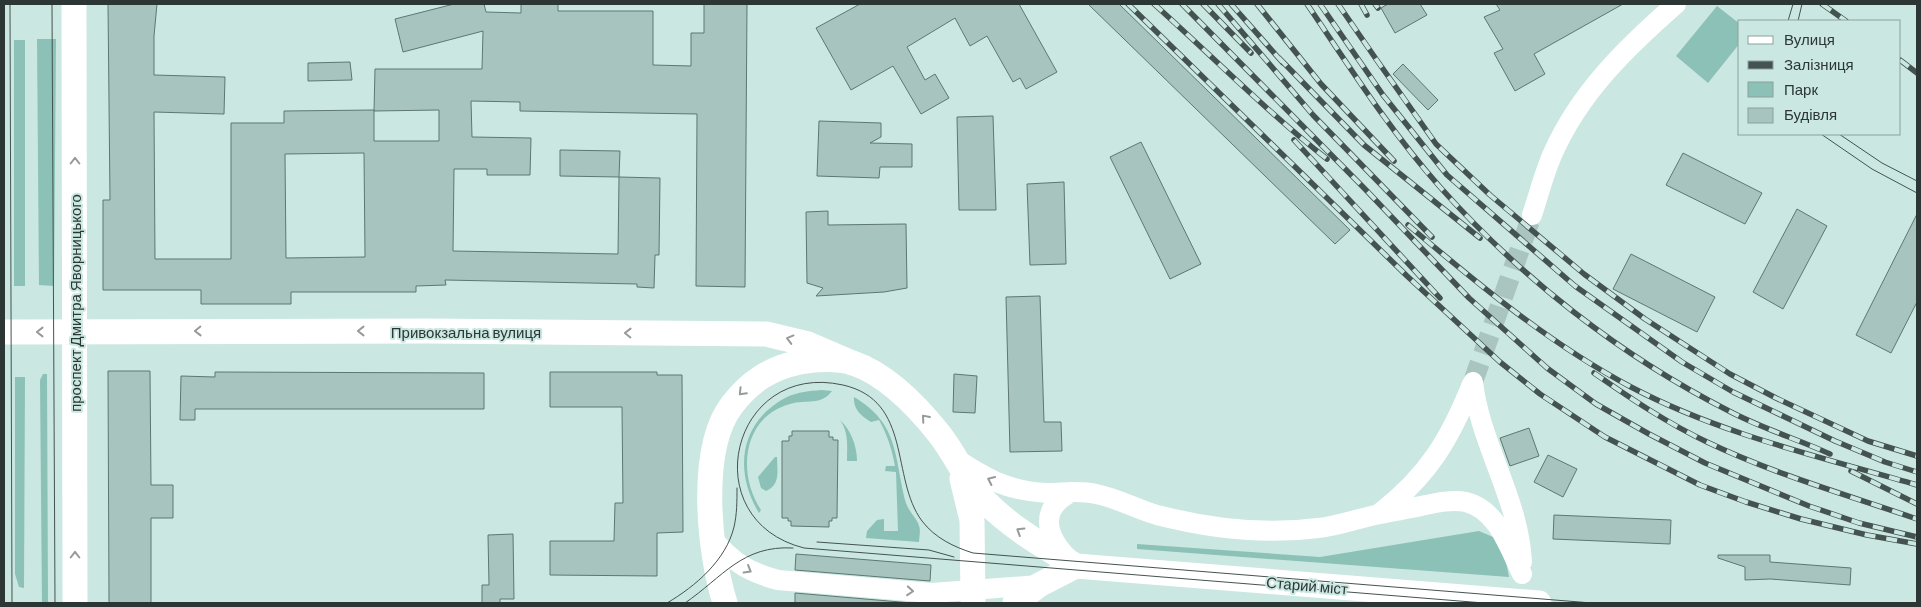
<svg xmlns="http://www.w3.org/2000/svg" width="1921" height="607" viewBox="0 0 1921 607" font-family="Barlow,sans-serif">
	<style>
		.green { fill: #8bc1b7 }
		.building { fill: #a8c4be; stroke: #5e7773; fill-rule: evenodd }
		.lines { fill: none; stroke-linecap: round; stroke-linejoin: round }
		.minor-tunnel { stroke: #aac4bf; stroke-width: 20; stroke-dasharray: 20 10; stroke-linecap: butt }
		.minor { stroke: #fff; stroke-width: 20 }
		.major { stroke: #fff; stroke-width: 25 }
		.tram { stroke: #455350; stroke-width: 1 }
		.rail-casing { stroke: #455350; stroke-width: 5.5 }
		.rail { stroke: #cae7e1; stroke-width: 4; stroke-dasharray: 11; stroke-linecap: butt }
		.oneway { stroke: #969b9a }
		.labels { text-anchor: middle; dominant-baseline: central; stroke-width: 4; stroke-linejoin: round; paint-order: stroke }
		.street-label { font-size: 15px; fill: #2c3735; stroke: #cae7e1 }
	</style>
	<rect width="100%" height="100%" fill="#cae7e1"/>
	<path class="green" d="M1717 6 1740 24V43L1708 83 1676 56Z
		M37 39H56L54 286 39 285Z
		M14 40H25V286H14Z
		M43 374H47L48 603H42L40 380Z
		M15 377H25L24 588 19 587 15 574Z
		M821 390 832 391C821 406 806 399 790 404 742 417 737 474 761 510L759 513C733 470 740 421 787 397 798 392 810 391 821 390Z
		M854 397C900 424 894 458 906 503 909 512 918 520 919 526 921 530 919 538 919 542L866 538 867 531 877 520 884 519V531H898L896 472 885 471 886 466H895C892 449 887 434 879 420L871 422C861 416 853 409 854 397Z
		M840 420C851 430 857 446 857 461H847C847 447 849 432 840 420Z
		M775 457H777C777 470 781 485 766 491L761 488 758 477Z
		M1479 531 1493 537 1506 561 1509 577 1137 549V544L1320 557Z"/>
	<path class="building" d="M108 4H157L154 36V75L225 77 224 114 154 112 155 259H231V123H284V111L374 110V141H439V110L374 111 375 69H482L483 31 403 52 395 19 454 4H484L486 12 521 13V4H558V11H653V65L691 66V33H704V4H747L745 287 696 286 697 114 520 111V102L471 101 472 137 531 138 530 175H487V169H454L453 251 618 254 619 177 660 178 659 255H655L654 288 637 287V284L445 280 446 285 416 286V292H291V304H201V290H103V200H110ZM364 153 365 257 286 258 285 154Z
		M860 4H1019L1057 72 1026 89 1020 78 1013 82 987 36 970 46 955 18 907 47 925 80 935 74 949 98 921 114 893 66 851 90 816 28Z
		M1088 4H1119L1350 230 1335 244Z
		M1388 4H1420L1427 15 1395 33 1381 8Z
		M1496 4H1623L1534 54 1545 74 1515 91 1494 53 1503 49 1484 17 1500 10Z
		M350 62 352 80 308 81V63Z
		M1403 64 1438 100 1428 110 1393 74Z
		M993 116 996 210H959L957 117Z
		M819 121 881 123V137L870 143 912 144V167H880L879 178 817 176Z
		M1141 142 1201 264 1170 279 1110 157Z
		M560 150 620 151 619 177 560 176Z
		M1683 153 1762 193 1745 224 1666 185Z
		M1064 182 1066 264 1030 265 1027 184Z
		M1797 209 1827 226 1783 309 1753 292Z
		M828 211V225L906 224 907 288 884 292 816 296 823 288 807 283 806 212Z
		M1917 214V302L1891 353 1856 335Z
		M1631 254 1715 297 1697 332 1613 289Z
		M1040 296 1044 422H1061L1062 451 1010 452 1006 297Z
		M108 371H150L151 485H173V518H151V603H109Z
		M215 372 484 373V409H195V420H180L181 376 215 377Z
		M550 372H657V375H682L683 532 657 533V576L550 575V541H614L615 503H623L622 407H550Z
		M954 374 977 376 975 413 953 412Z
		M1529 428 1539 456 1510 466 1500 438Z
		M792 431H829V437H833V440H838L837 518H832V521H829V527L791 526V521H788V518H782V441H789V436H792Z
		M1548 455 1577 469 1563 497 1534 482Z
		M1554 515 1671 520 1670 544 1553 539Z
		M513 534 514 599H500V603H482V585H489L488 535Z
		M796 554 931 565 930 581 795 570Z
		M1718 555H1770V562L1851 568 1850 585 1770 579 1745 580V567L1718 558Z
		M795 593 912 603H795Z"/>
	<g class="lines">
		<path class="minor-tunnel" d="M1473 382 1532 215"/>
		<path class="minor" d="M1532 215C1539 194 1544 173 1553 153 1580 92 1627 47 1676 4
			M1473 382C1480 444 1519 499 1522 562
			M956 459C989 480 1008 491 1047 493 1063 493 1079 490 1096 494 1117 498 1136 509 1157 515 1208 528 1265 535 1318 528 1339 526 1359 518 1380 514 1394 511 1408 509 1421 506 1435 503 1452 499 1466 502 1498 510 1509 548 1522 574
			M1380 513C1428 476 1450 439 1472 384
			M712 538C732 561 747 572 778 580L932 593 1039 585
			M1068 558C1045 535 1039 508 1072 492"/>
		<path class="major" d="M74 4 75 603
			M4 332 427 331 766 334 808 344 852 363
			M962 479 972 520 973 603
			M725 603C709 552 698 449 732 405 750 381 771 368 800 362 816 359 838 358 853 363 888 375 918 407 940 435 957 457 967 483 987 503 1013 529 1045 547 1076 566
			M1015 603 1039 585 1076 566 1539 603"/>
		<path class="tram" d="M10 4 12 603
			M52 4 55 603
			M1788 21 1793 4
			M1798 21 1802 4
			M1821 134 1872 169 1917 193
			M1839 134 1882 163 1917 181
			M817 542 929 550 954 557
			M667 603C696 586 726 560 734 527 737 514 737 501 737 488
			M685 603C723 577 742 545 793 548
			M1484 603 804 548C693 520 731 360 843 385 913 401 890 478 922 521 935 538 954 547 973 553L1592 603"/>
		<defs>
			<path id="rail" d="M1128 4 1407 276 1500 362 1540 394 1605 437 1700 485 1746 502 1801 519 1867 535 1917 544
				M1154 4C1211 55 1266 111 1327 159
				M1182 4 1365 189 1469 298 1547 368 1596 404 1649 434 1705 463 1809 506 1859 523 1917 537
				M1203 4 1251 53
				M1218 4 1313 115 1432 237
				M1231 4 1283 63
				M1257 4 1321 84 1394 161
				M1307 4C1349 66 1390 131 1440 187 1521 278 1621 356 1729 411 1761 428 1797 439 1830 454
				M1320 4 1383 95 1447 175 1575 286 1682 362 1733 392 1835 441 1885 462 1917 472
				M1338 4 1376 59 1436 144 1490 195 1584 274 1645 319 1730 374 1776 398 1868 441 1917 456
				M1361 4 1367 15
				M1375 4 1378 8
				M1822 4 1846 21
				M1279 58 1364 145 1480 238
				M1900 60 1917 73
				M1294 140 1440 298
				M1408 225C1478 284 1550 344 1631 387 1720 434 1821 457 1917 485
				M1594 373C1630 398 1667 423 1707 442 1774 474 1847 495 1917 519
				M1851 471 1917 504"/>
		</defs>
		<use href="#rail" class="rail-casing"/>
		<use href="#rail" class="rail"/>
	</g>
	<defs><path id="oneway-chevron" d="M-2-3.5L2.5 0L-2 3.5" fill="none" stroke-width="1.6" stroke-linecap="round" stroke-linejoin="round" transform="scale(1.25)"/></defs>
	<g class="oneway">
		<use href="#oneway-chevron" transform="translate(75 161) rotate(-90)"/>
		<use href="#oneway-chevron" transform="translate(198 331) rotate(179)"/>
		<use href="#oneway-chevron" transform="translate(361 331) rotate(-180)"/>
		<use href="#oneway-chevron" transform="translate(40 332) rotate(180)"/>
		<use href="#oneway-chevron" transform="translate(628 333) rotate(-179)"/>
		<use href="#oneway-chevron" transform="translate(790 339) rotate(-165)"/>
		<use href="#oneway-chevron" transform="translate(742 392) rotate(134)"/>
		<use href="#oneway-chevron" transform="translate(925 418) rotate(-131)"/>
		<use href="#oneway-chevron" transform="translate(991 480) rotate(-155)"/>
		<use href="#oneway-chevron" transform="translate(1020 531) rotate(-148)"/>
		<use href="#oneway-chevron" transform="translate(75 555) rotate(-90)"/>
		<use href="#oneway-chevron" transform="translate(748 570) rotate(30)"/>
		<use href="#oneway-chevron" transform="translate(910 591) rotate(5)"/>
	</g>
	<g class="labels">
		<g class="street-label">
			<text transform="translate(75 303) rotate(-90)">проспект Дмитра Яворницького</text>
			<text x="466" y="332">Привокзальна вулиця</text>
			<text transform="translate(1307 585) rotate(5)">Старий міст</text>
		</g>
	</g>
	<rect width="1921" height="607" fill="none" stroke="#2c3735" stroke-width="10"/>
	<rect x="1738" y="20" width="162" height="115" fill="#cae7e1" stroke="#8ba19c"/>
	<rect x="1748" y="36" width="25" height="8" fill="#ffffff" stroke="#8ba19c"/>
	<text x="1784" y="45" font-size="15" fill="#2c3735">Вулиця</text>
	<rect x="1748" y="61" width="25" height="8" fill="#455350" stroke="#8ba19c"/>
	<text x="1784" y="70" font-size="15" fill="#2c3735">Залізниця</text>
	<rect x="1748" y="82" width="25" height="15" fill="#8bc1b7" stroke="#8ba19c"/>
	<text x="1784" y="95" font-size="15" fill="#2c3735">Парк</text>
	<rect x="1748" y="108" width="25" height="15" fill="#a8c4be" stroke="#8ba19c"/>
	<text x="1784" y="120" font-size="15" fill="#2c3735">Будівля</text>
</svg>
